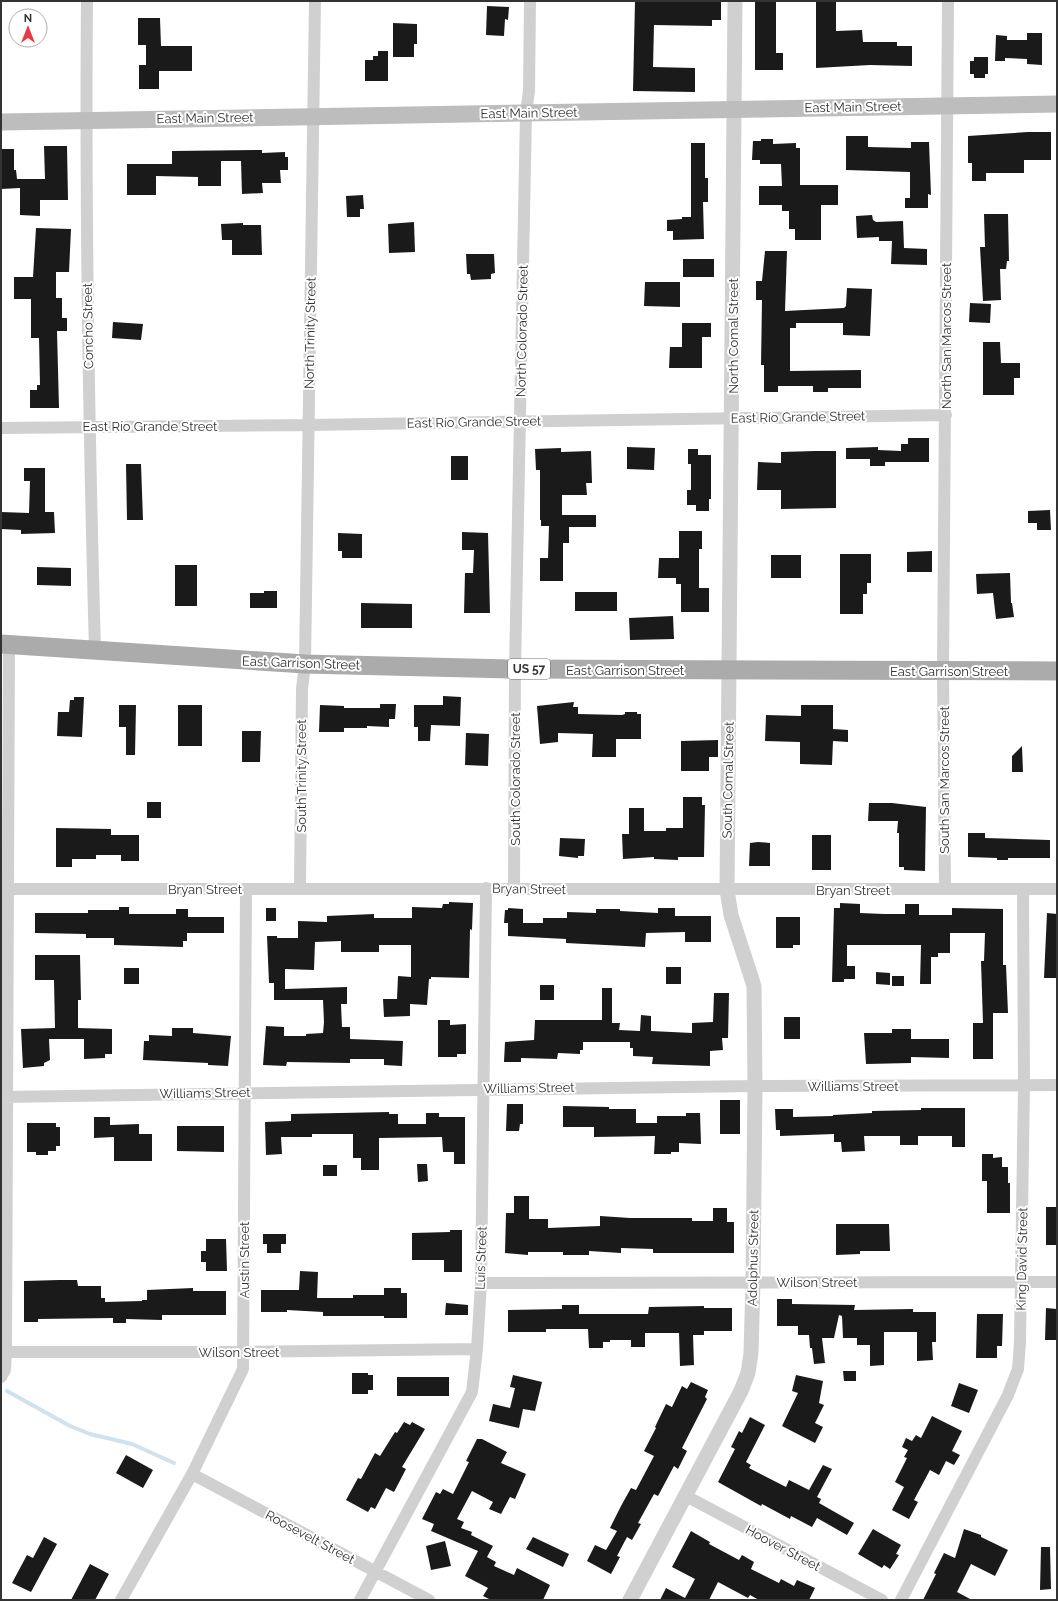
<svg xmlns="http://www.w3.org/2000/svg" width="1058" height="1601" viewBox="0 0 1058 1601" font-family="Raleway,sans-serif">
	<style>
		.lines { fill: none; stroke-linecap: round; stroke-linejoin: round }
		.stream { stroke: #cfe2ee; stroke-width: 4 }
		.building { fill: #1a1a1a }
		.minor { stroke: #d0d0d0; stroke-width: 12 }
		.tertiary { stroke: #d0d0d0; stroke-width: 15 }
		.secondary { stroke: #bdbdbd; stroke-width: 17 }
		.primary { stroke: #ababab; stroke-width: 19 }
		.labels { text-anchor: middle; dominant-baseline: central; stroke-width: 4; stroke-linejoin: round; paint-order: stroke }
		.shield { fill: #fff; stroke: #707070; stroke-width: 1 }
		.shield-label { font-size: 12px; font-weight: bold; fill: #333 }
		.street-label { font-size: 13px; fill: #333; stroke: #fff }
	</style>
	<rect width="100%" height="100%" fill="#fff"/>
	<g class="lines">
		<path class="stream" d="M7 1391 70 1426 90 1434 132 1444 174 1463"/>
	</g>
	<path class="building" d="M635 1H721V20H712V26L654 25 653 67 695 68V92L633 91Z
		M755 1H776V53H783V70H755Z
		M816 1H836V31L862 30 863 42H897V46H912V66L870 65 816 68Z
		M487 6 509 7 508 20 505 19 504 36 486 35Z
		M138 18H160L161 46H192V71H159V89H139V65H146V45H138Z
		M393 23 417 24V44H414V57H393Z
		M1027 33H1042V65L1027 64V59L1005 58V61H995L996 35 1007 36V40H1027Z
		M378 51H388V81H365V60H373V56H378Z
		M974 57H988V74H985V78H974V74H970V61H974Z
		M1028 132H1051V160H1024V173H986V181H972V163H968V136Z
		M846 136H868V147L911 148V142H929L931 195 928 194V208H905V198H910V172L846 170Z
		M761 139H773V144L796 143V148H800V185H838V205H821V240H795V229H789V211H782V205H759V186H782L781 164H760V160H752L753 141H761Z
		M691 143H705V178H708V202H703L704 239 673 240V231H667V220L682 219V217H691Z
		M44 146H67L68 200H40V216L20 215V188L1 189V149H14V170H16L17 179H45Z
		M262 150V153L285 152V157H288V170H280L281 183H262L263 193 242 194 241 161H221V186H198V177L156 176V195H127V164H172V151Z
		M363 195 364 209H360V217H347L346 196Z
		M984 214H1008L1009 261H1007L1006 269H1000L1001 300 983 301 980 247H985Z
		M872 215 873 220 876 222 903 221 904 248 927 249V265L891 264 892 241H879V237L857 238 856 216Z
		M414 222 415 252 389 253 388 224Z
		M243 223V225H261L262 255H232V240H222L221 224Z
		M36 228 71 229 69 272H56V298H62V318H67V331H57L59 408H30V390H37V385H40L39 338H31V299H14V277H33Z
		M765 251H787L785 311 844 308 846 306 847 288 872 289 870 336 843 335V323H796V328H790V371L861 370V388H828V392H813V386H778V392H764V365H761L762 300H756V281H762Z
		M466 254H494L495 273 491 274V279L471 280 470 274H467Z
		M683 259H714V277H683Z
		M645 282H680V307L644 306Z
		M970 303 991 304 990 323 969 322Z
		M113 322 143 324 141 340 112 338Z
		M682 323H711V337H702V368H669L670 347H682Z
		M983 342H1000L1001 363H1020V378H1014V395H983Z
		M908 438H929V462H885V466H870V459H846V448L878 447V450L901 451V444H908Z
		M627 447 655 448 654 470 627 469Z
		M561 448V452L591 451 592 483H586L587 495H562V515H596V527H569V543H563V581H540V558H548L549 526H541V520H540V470H536L535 449Z
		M688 449H698V455H711V499H709V511H696V505H687V490H691V464H688Z
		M815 451H836V508L781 509V490H757L758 462 781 463V452Z
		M451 456H468V480H451Z
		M126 464H141L143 520H127Z
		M24 468H45V512H54L55 533 21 534V530L1 529V512L29 513 30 481H24Z
		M1050 510 1051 530H1037V523H1028V511Z
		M679 531H702V549H699V588H709V612H681V584H676V578H658L659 558H679Z
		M462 532 488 533 490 613H464L465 573H473L474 550H462Z
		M338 533 362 534V558H342V551H338Z
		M932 551V572H907V552Z
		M840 554H871V583H867V594H863V614H840Z
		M771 555H801V578H771Z
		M175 565H197V606H175Z
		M37 567 71 568V586L37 585Z
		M1010 573 1011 603H1012L1014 617 996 619 993 593 977 594 976 574Z
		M264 591H277V608H250V593H264Z
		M575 592H617V611H575Z
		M361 603 412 604V628H361Z
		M673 616 674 639 630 640 629 618Z
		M443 696 461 697 460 726 431 725 430 741H418V727H414V705H443Z
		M74 697H84L82 737 57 736 58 712H69L70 700H74Z
		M574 702 573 707H578V714L622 715 625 714V712H637V714H641V739H616V757H592L593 734 558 733V742L540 744 537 706Z
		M380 704H396L395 719H389V727L367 726V728H344V732H319L320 705 344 706V708H380Z
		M119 705H136L135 755H126V727H119Z
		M178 705H202V746H178Z
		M801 705H833V729L848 730V742L833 741 832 765 800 764V742L765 741 766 715 801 716Z
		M242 731H261L260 762H242Z
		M466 733 489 734 488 766 465 765Z
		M718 740V757H709V771H681V741Z
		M1022 746 1023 772H1012V756Z
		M683 797H702V805H705L704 857H678V860L654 859V857L623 859 622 834H629V808H644V831H666V828H683Z
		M147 802H161V818H147Z
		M869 803H892L926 807 925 871 904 870V867H899V833H897L898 821H868Z
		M56 828 111 829V835H139V861H121V855H96V859H72V867H56Z
		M968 833H985V838L1050 840V858H1008V860H997V858L968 857Z
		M812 835H831V870H812Z
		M560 838 585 839 584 856H578V858L559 856Z
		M758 842 770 843V866H749L750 843Z
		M449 902 473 903 472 930 470 929 469 978 431 977V979H429L427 1005 410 1004V1016L384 1017 383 999H397L398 976 411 977V945H379V952H341V941L315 942 314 970 285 969V989L347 987V1004H341L342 1027H350V1039L403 1041 402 1066 384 1065V1059H350V1063L287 1062 286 1066 263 1065 266 1026 284 1027V1036H306V1034L323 1033 324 1022 323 1000H274V983H269L267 936H277V938H298V921L327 922V916L374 914V918H412V907L442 908 443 904H449Z
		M840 903 860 904V913L884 914H905V904H919V915H952V908L1003 909V965H1006L1008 1013H993V1059H973V1023H983L981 961H984L985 933H950V953H938V957H931V984H920L921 945H847V966H855V979H844V982H832L834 908H840Z
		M119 907H129V914H176V909H188V917H224V933H187V941H183V947L114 945V938H86V934L35 933V913H88V910H119Z
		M266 908H276V921H266Z
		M508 908 523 909V923H543V918H567V912L596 913V909H620V911L658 913V908H675V916H711V942H685V932L646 933 645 947 566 943V939L508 936V923H504L505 910H508Z
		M1047 913 1057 914V978H1044Z
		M776 917H800V945H793V948H776Z
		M35 955H80L81 1000H78V1028L112 1029V1054H105V1058L84 1059V1039H49L50 1060 44 1063V1066L23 1068 21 1029 55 1028 54 980H35Z
		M666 967H681V984H666Z
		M124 968H139V984H124Z
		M876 972 890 973V985L876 984Z
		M892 976H904V986H892Z
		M540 985H554V1000H540Z
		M602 988H612V1023H620L619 1030 640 1031 641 1015 651 1016V1031L692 1033V1023L713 1022 714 993H729L728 1038H722L723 1050 710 1051V1066L652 1064 653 1057 633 1056V1048H630V1042H583V1050H580V1054L558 1053 557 1059 521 1058V1062H504L505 1042 534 1040 535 1020H602Z
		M784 1017H800V1039H784Z
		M438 1020H450V1025L466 1024V1054H457V1057H438Z
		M172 1028H193V1033L231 1036 228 1066 208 1065V1063L143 1060 144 1041H149V1035L172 1036Z
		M892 1029H911V1039H949V1058L911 1057V1063L866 1064 864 1033H892Z
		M720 1100H740V1134H720Z
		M507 1104H523V1124H520L519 1131H506Z
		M563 1106 609 1107V1109H636V1123H657V1116H686V1113H700L701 1144 679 1143V1152H671V1154H654L655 1136 594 1137V1127H563Z
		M921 1108H965V1147H952V1136H918V1145H900V1136H864L865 1151 842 1152 841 1142H834V1134L780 1136V1130H776L775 1109H793V1117L833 1116V1115L872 1113V1111L921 1110Z
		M389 1112V1114H398V1124H426V1113H439V1117H465V1164H454V1152H443L442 1137 379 1138V1170H361V1158H353V1134H312V1137H281L282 1154 266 1155 265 1122 291 1121V1114Z
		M94 1117H110V1125L139 1124V1134H152V1161H114V1137L94 1138Z
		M27 1123H56V1127H60V1146H56V1151H48V1155H36V1152H27Z
		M177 1126H224V1152L177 1151Z
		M982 1154H993V1158L1002 1157V1167H1008V1183H1010V1213H987V1181H982Z
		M417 1164H427L428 1181 418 1182Z
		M323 1165H337V1176H323Z
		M514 1196H529V1219H548V1228L600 1226V1216L630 1218H692V1221H713V1208H727V1222H734V1253H653V1249L621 1248V1253L589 1251V1255H563V1252H528V1255L505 1253 506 1213H514Z
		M1046 1207H1057V1245H1046Z
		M836 1224H889L890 1251H860V1254L836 1255Z
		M450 1230H462V1272H444V1260H412V1233L450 1232Z
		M263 1234H286V1244H281V1253H267V1244H263Z
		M206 1239H226L227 1271H206V1262H201V1251H206Z
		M300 1271 318 1272 317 1298H353V1295H384V1288H401V1293H407V1318H384V1316H323V1312L287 1310V1312H261V1290H299Z
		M59 1280H77L78 1286H101V1298H105V1302L142 1301V1300H147V1290L193 1288V1291H226V1315H162V1320L126 1319V1323H113V1318L38 1319V1322H24V1281Z
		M777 1299H792V1304L855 1305 854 1310 913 1309V1312H936V1342H932L933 1360 917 1361V1332H884V1365L870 1366V1345H857V1338H843L842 1316 839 1315 834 1338H822L825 1363 814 1364 812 1348H810L809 1335H798V1326H777Z
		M446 1303 468 1305V1315H445Z
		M562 1305H579V1314H648L649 1307 704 1306V1308H732V1331H704V1335H693L694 1365 680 1366 679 1333H645V1347H631V1340H610V1342H603V1348H589L588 1329H546V1332H508V1310L562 1309Z
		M1046 1308 1057 1309V1340H1045Z
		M977 1314H1003L1002 1346H997V1358H976Z
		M843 1371H856V1381H844Z
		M352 1373H368V1375H373V1390H368V1394H352Z
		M513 1375 542 1382 535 1411 523 1409 519 1428 489 1421 493 1404 510 1408 515 1388 510 1387Z
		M796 1375 823 1381 819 1403 824 1405 815 1423 823 1427 815 1443 782 1426 798 1393 792 1391Z
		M397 1377H449V1396H397Z
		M691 1382 708 1390 705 1397 707 1399 682 1448 687 1451 678 1469 674 1466 658 1496 654 1494 638 1523 641 1524 632 1540 627 1537 617 1556 620 1557 611 1574 587 1561 595 1545 606 1550 617 1531 610 1528 621 1506 631 1488 636 1490 654 1456 644 1451 656 1428 655 1427 666 1404 672 1407 682 1386 687 1389Z
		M959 1383 978 1390 969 1413 951 1406Z
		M932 1416 962 1431 952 1451 960 1455 954 1465 946 1461 939 1475 930 1470 914 1500 918 1502 909 1519 892 1510 904 1487 895 1482 907 1458 904 1457 908 1450 902 1447 906 1438 912 1441 916 1435 921 1438Z
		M750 1417 765 1425 746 1462 751 1465 749 1468 786 1487 789 1480 809 1490 823 1465 832 1469 817 1497 821 1499 819 1503 854 1523 847 1535 817 1518 812 1527 791 1516 790 1519 762 1504 761 1506 718 1482 735 1449 731 1447 739 1431 742 1433Z
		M404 1422 410 1425 412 1422 425 1429 402 1467 406 1469 394 1492 386 1488 375 1509 371 1507 368 1512 346 1500 358 1478 361 1479 375 1453 380 1456 395 1432 397 1433Z
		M477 1439H482L507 1452 501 1463 526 1474 515 1499 510 1497 501 1514 489 1509 493 1502 472 1491 457 1519 464 1522 461 1528 472 1532 471 1535 493 1546 487 1557 496 1562 494 1566 514 1575 517 1568 550 1585 543 1600H491L483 1596 488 1588 465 1576 478 1551 431 1531 434 1524 422 1519 436 1492 440 1494 443 1489 453 1494 469 1462 466 1461Z
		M126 1455 153 1470 143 1488 116 1473Z
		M873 1529 901 1545 896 1554 899 1555 890 1569 884 1565 882 1568 858 1554Z
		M964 1529 981 1535V1537L1008 1550 995 1576 971 1564 957 1592 972 1600H923L936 1574 934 1573 944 1553 955 1558Z
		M691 1531 710 1542 709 1544 739 1560 742 1555 754 1562 751 1569 779 1583 781 1579 794 1586 797 1580 815 1588 809 1600H759L750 1595 748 1598 718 1582 709 1600H660L666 1588 685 1598 695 1579 672 1567Z
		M44 1537 57 1544 31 1592 12 1583 27 1555 33 1558Z
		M533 1537 569 1554 563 1567 526 1549Z
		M445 1541 451 1566 431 1570 426 1546Z
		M1041 1547H1050L1051 1589 1040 1590Z
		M90 1564 109 1574 95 1600H71Z"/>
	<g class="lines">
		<path class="minor" d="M87 1C85 217 89 434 95 650
			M1 428 308 425 946 415
			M300 888 302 689 305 664 315 1
			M1 889H1057
			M514 889 515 669 526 113 529 91 530 1
			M945 889 943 671 948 1
			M1 1097 755 1086 1057 1085
			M481 1283 1057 1282
			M1 1352H244L477 1349
			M1 1377 5 1370 6 1352 9 645
			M192 1474 429 1600
			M684 1495 882 1600
			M121 1600 192 1474 243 1369 246 889
			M360 1600 472 1392 477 1349 481 1283 486 888
			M901 1600 1008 1395 1018 1369 1020 1342 1024 1086 1023 889"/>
		<path class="tertiary" d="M630 1600 741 1391 748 1373 751 1353 753 1282 755 1086 754 986 731 915 727 890 735 1"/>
		<path class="secondary" d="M1 122 1057 104"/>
		<path class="primary" d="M1 644 305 664 515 669 1057 671"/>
	</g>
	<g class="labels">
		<rect class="shield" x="508" y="659" width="42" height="20" rx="3"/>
		<g class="shield-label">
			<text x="529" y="669">US 57</text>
		</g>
		<g class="street-label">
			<text transform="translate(853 107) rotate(-1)">East Main Street</text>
			<text transform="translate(529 113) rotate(-1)">East Main Street</text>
			<text transform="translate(205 118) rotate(-1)">East Main Street</text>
			<text transform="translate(88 326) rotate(-91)">Concho Street</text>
			<text transform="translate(522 331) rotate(-89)">North Colorado Street</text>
			<text transform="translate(310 333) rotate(-89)">North Trinity Street</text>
			<text transform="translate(733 336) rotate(-90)">North Comal Street</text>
			<text transform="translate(946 336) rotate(-90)">North San Marcos Street</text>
			<text transform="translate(798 417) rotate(-1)">East Río Grande Street</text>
			<text transform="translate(474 422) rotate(-1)">East Río Grande Street</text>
			<text x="150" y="426">East Río Grande Street</text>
			<text transform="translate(301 663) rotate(2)">East Garrison Street</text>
			<text x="625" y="670">East Garrison Street</text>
			<text x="949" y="671">East Garrison Street</text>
			<text transform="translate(301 776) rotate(-90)">South Trinity Street</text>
			<text transform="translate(515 779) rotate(-90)">South Colorado Street</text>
			<text transform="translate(728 780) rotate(-89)">South Comal Street</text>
			<text transform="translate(944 780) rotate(-90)">South San Marcos Street</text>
			<text x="205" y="889">Bryan Street</text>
			<text transform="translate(529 889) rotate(1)">Bryan Street</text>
			<text x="853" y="890">Bryan Street</text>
			<text x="853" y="1086">Williams Street</text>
			<text transform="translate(529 1088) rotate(-1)">Williams Street</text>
			<text transform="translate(205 1093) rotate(-1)">Williams Street</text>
			<text transform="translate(481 1258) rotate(-88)">Luis Street</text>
			<text transform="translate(753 1258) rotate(-89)">Adolphus Street</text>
			<text transform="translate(1022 1259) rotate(-89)">King David Street</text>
			<text transform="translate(244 1260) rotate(-90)">Austin Street</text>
			<text x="817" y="1282">Wilson Street</text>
			<text x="239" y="1352">Wilson Street</text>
			<text transform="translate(310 1537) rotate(28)">Roosevelt Street</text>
			<text transform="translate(783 1548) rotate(28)">Hoover Street</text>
		</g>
	</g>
	<rect width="1058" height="1601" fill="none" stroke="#333333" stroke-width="4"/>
	<g transform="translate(28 28)"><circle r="19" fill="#ffffff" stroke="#adadad"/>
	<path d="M0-3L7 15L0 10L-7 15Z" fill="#e63946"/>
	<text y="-6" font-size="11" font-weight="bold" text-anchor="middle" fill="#333333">N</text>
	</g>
</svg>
